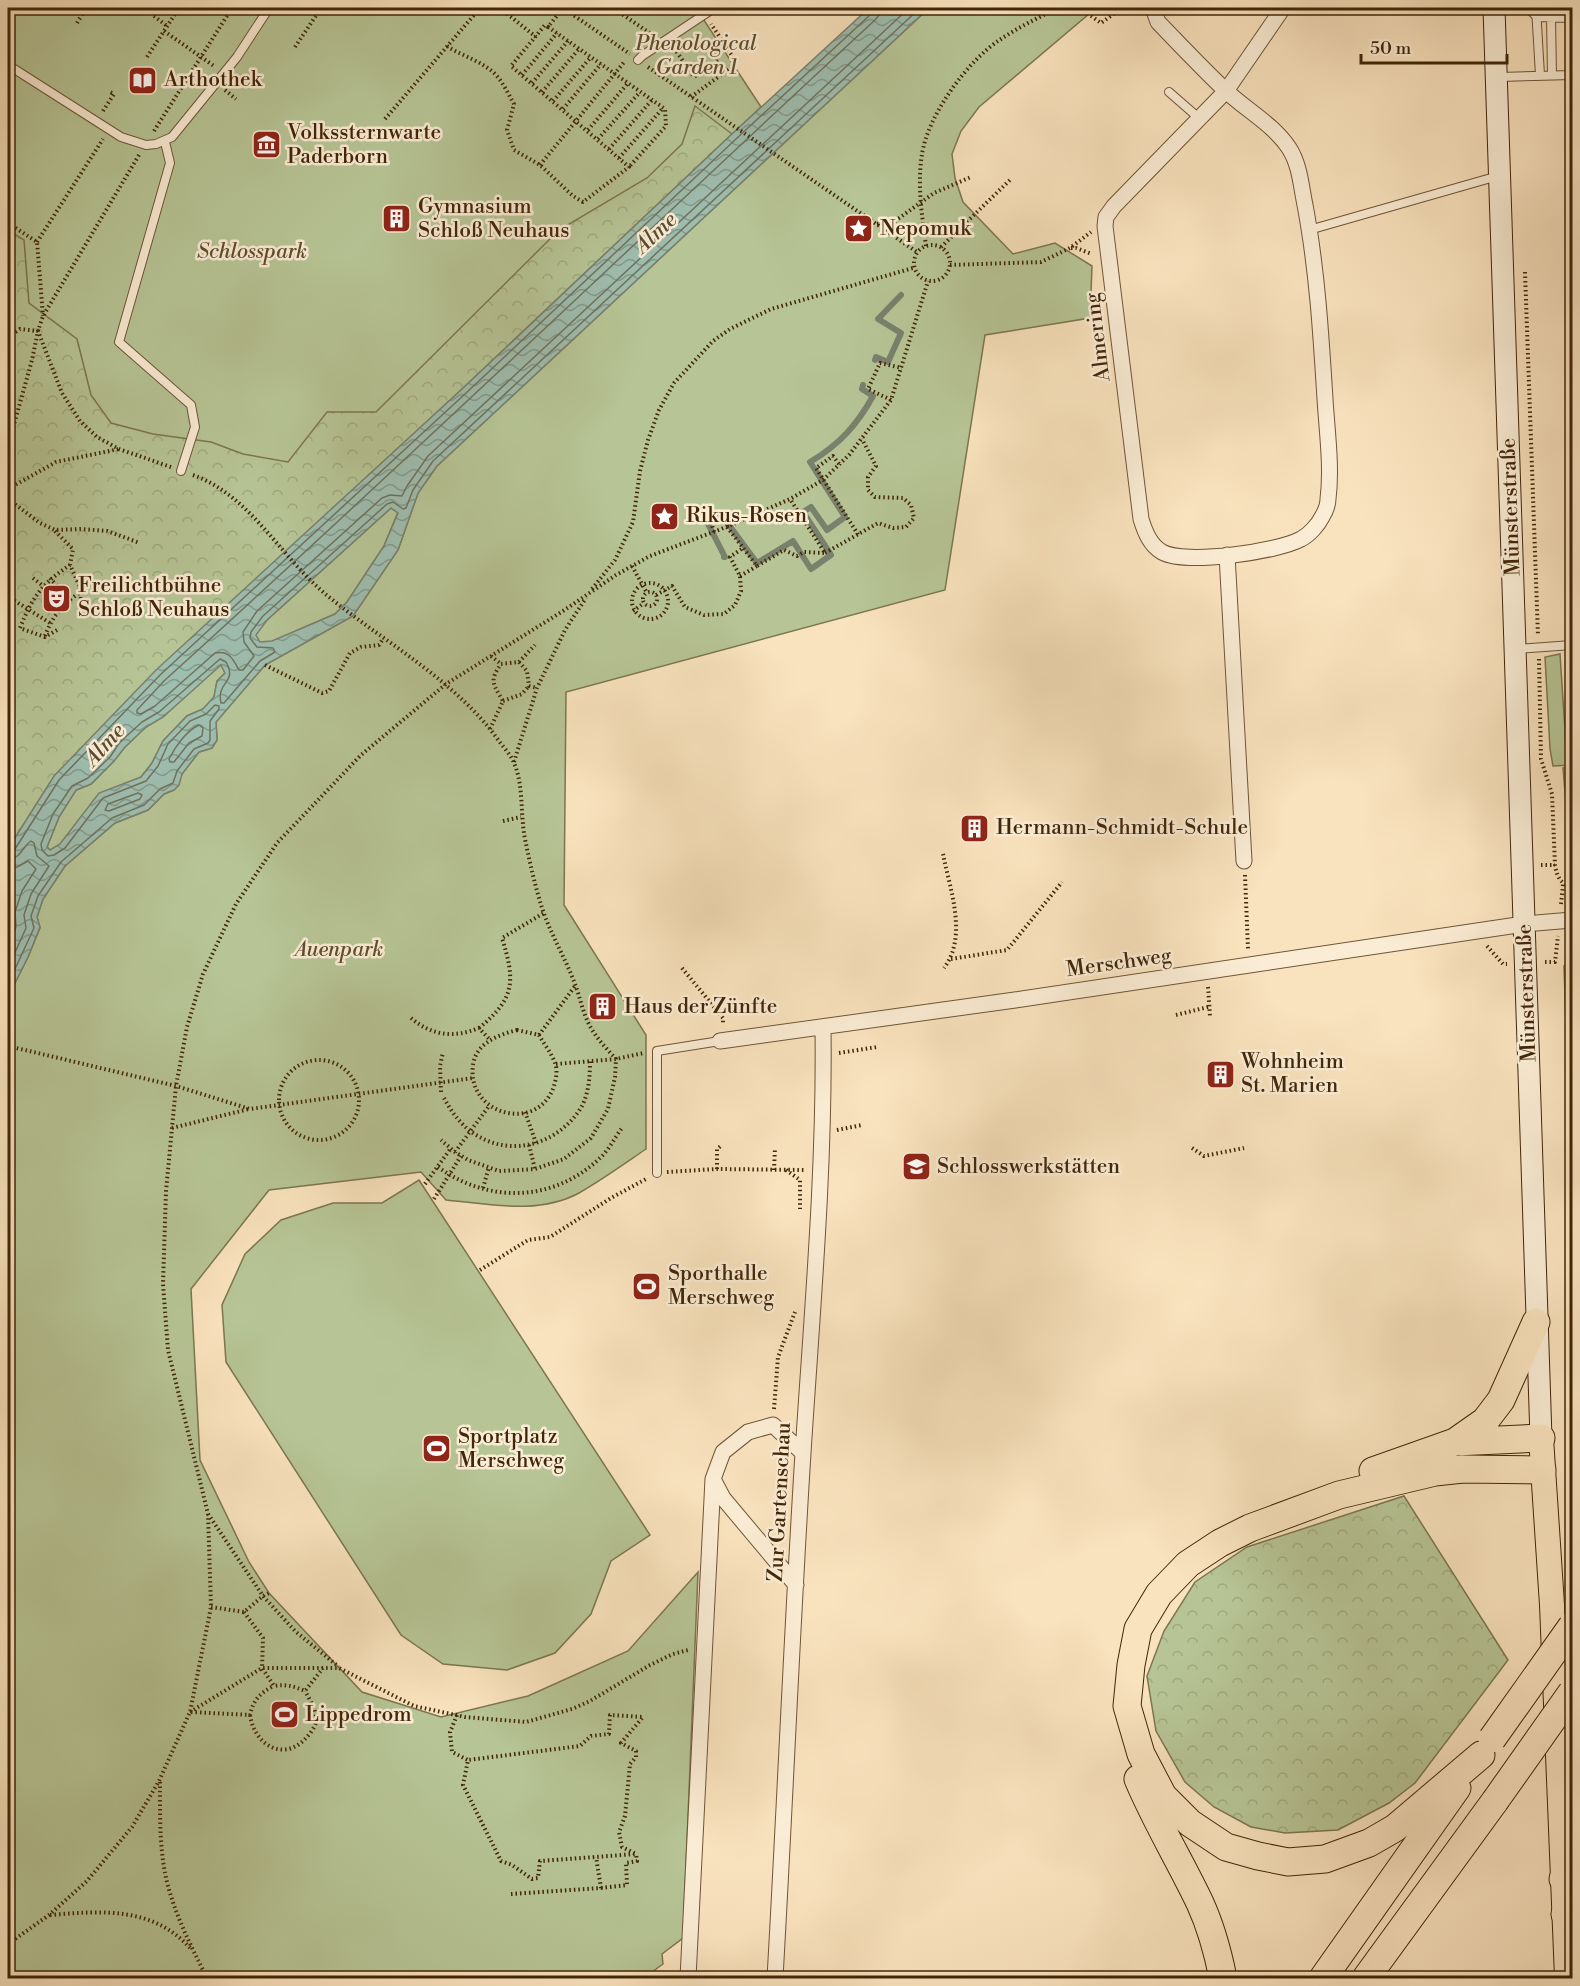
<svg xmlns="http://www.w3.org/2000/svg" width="1580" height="1986" viewBox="0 0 1580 1986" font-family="'Libre Bodoni',serif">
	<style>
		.green { fill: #b7c596; stroke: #7c7650; stroke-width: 1.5 }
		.forest { fill: url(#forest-crowns); stroke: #7c7650; stroke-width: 1.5 }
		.water { fill: url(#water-waves); stroke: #79816d; stroke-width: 1.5; fill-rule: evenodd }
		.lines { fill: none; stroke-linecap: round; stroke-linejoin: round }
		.shore { stroke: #70725c; stroke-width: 1.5 }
		.stream { stroke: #79816d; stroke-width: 6 }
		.lane-casing { stroke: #6f5536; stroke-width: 10 }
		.street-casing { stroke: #6f5536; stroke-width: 17 }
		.secondary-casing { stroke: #412609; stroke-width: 23 }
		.primary-casing { stroke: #412609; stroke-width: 26 }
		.highway-casing { stroke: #412609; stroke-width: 29 }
		.path { stroke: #412609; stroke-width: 4; stroke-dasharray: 1.5 3; stroke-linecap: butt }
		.lane { stroke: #fbedd5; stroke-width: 8 }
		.street { stroke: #fbedd5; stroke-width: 15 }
		.secondary { stroke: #fbedd5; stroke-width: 21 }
		.primary { stroke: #f9e3be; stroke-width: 24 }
		.highway { stroke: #f9e3be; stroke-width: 27 }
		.highway-bridge-casing { stroke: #412609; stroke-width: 29; stroke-linecap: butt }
		.highway-bridge { stroke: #f9e3be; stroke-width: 27 }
		.labels { text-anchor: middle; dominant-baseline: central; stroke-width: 5; stroke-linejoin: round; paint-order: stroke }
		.park-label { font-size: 21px; font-style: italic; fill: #5e4e2c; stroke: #fbedd5 }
		.poi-label { font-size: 21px; fill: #412609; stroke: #fbedd5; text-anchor: start }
		.street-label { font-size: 21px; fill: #412609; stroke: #fbedd5 }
		.water-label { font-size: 22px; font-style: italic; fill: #584c33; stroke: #fbedd5 }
	</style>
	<defs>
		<pattern id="forest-crowns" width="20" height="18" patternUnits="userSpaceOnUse" patternTransform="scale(1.5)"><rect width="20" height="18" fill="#b7c596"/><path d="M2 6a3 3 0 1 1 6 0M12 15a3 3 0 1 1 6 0" fill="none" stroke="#9fa980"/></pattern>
		<pattern id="water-waves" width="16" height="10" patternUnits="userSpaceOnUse" patternTransform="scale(1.5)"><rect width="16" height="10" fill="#9ebeb0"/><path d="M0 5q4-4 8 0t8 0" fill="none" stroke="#829a8d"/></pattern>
	</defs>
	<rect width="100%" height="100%" fill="#f9e3be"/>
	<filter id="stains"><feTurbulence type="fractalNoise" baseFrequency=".00333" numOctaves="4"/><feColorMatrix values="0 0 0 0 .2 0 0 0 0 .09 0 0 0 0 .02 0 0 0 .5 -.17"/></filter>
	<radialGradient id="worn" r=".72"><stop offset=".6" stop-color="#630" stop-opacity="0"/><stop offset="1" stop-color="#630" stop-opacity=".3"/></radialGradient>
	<path class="green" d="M8 8H696L761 107 272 565 54 777 8 849Z
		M929 8H1096L979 107 961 131 952 154 955 178 963 202 1013 254 1055 243 1092 266 1090 318 985 335 945 590 566 692 564 905 646 1035V1149C624 1164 602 1180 579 1193 539 1215 489 1204 446 1200L421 1172 269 1190 191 1289 200 1460 249 1562 269 1593 362 1692 441 1717 528 1696 628 1651 698 1572 683 1938 662 1954 663 1964 644 1978H8V997L28 957 40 928 37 917 43 899 65 866 115 823 148 810 164 794 174 790 182 774 199 752 212 748 217 740 216 722 265 665 353 616 398 550 418 493 437 466Z
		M391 508 398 512 384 546 347 602 335 614 272 642 260 643 255 635 267 620Z
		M1560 654 1566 746 1572 745V765L1553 766 1550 749 1545 657Z
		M221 664 225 673 217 681 214 697 203 709 187 716 163 741 152 763 141 777 79 822 60 845 51 851 47 847 59 817 76 790 91 784 114 761 125 747 146 727 163 717Z
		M1572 767V875L1563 768Z
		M1572 958V1198L1564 966Z
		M419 1180 650 1535 611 1561 591 1614 555 1653 507 1670 443 1664 401 1635 226 1362 222 1305 245 1254 281 1220 333 1203H382Z"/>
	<path class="forest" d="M695 106 732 134 461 390 272 565 54 777 8 849V230L24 240 29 303 77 339 91 395 111 423 153 434 211 442 243 454 288 462 327 412H376L559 230 647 178 682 144Z
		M1404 1496 1508 1660 1415 1783 1389 1803 1338 1830 1285 1833 1251 1827 1214 1807 1185 1782 1156 1731 1147 1676 1164 1631 1195 1582 1247 1547Z"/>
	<path class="water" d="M869 8H929L437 466 418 493 398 550 353 616 265 665 216 722 217 740 212 748 199 752 182 774 179 785 174 790 164 794 148 810 115 823 65 866 43 899 37 917 40 927 28 957 8 997V849L54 776 156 670 461 390 732 134ZM391 508 398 513 384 546 347 602 335 614 272 641 260 642 256 635 267 620ZM221 665 225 673 217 681 214 697 203 709 187 716 163 741 152 763 141 777 99 793 60 844 50 850 47 847 59 817 76 790 91 784 114 761 125 747 146 727 163 717Z"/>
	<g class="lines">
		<path class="shore" d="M880 8 879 15 875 20C638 239 405 463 165 680L137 710V713L141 714 155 706 215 653C229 650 233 659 239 670H243L254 656 244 642 243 632 257 611 382 498 390 495 402 496 407 486 428 456 909 8
			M199 725 203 728 202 736 189 743 174 762H170L169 759C175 747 186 731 199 725Z
			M138 793 142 795 140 799 109 811 105 810 108 804Z
			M8 852 15 849 59 780 160 675 465 394 736 139 870 15 873 8
			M8 859C21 859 22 847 31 841L34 843 37 856 49 866 31 894 24 915 26 928 8 968
			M8 868 17 867 28 861 36 869 22 891 15 912 16 927 8 948
			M8 984 34 928 31 916 38 896 61 862 112 818 144 805 160 789 173 783 177 771 194 749 208 743 210 740V721L219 709V706L215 705 206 714 190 721 168 744 158 766 146 781 103 798 65 848 54 855 48 856 42 850 41 844 53 814 72 786 88 778 110 757 120 742 142 722 159 712 220 659 226 662C238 683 216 681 221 703H224L260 661 275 652 273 648 257 647 250 638 251 632 263 616 387 504 393 502 403 509 406 508 413 490 433 461 920 8"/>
		<path class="stream" d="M875 360 876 357 888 362 901 333 878 319 901 295
			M724 557H725L706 520 720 513 757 563 793 541 811 569 831 555 803 512 811 507 827 530 845 517 810 462C839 445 857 425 873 396L862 389 863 385"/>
		<defs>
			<path id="lane" d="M1528 8 1537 17 1572 18
				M1536 8 1540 75
				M1551 17 1552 75
				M638 60 642 56 714 8
				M8 65 121 137 146 145 156 144 172 137 237 57 269 8
				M1499 77 1572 75
				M1169 92 1200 119
				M165 142 170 163 119 342 191 405 195 427 181 471
				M1309 230 1498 176
				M1517 649 1572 645
				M657 1173V1051L720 1041"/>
			<path id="street" d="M1153 8 1158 22C1180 45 1202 68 1225 90 1246 110 1273 124 1289 148 1300 165 1301 186 1305 205 1317 269 1321 334 1325 399 1327 432 1332 467 1328 499 1328 505 1325 512 1322 517 1318 525 1309 535 1301 539 1277 552 1185 565 1162 552 1150 545 1145 532 1141 519L1105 226 1106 217 1114 206 1226 91 1283 8
				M1227 555 1244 861
				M720 1041 1015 1000 1524 924 1572 920
				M796 1585 723 1498 713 1479 723 1452 748 1432 773 1425 803 1453
				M688 1978 713 1479
				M775 1978C785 1803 792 1628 803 1453 812 1312 825 1168 823 1027"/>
			<path id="secondary" d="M1494 8 1541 1438"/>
			<path id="primary" d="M1541 1438 1552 1605 1567 1978"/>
			<path id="highway" d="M1455 1442 1485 1421 1501 1400 1536 1322
				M1373 1471 1455 1442 1541 1438
				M1481 1755 1395 1828 1369 1843 1325 1859 1288 1862 1258 1856 1226 1847 1190 1823 1163 1796 1141 1754 1127 1706 1131 1665 1138 1629 1159 1594 1188 1564 1220 1543 1250 1528 1339 1495 1435 1472 1463 1469 1542 1470
				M1138 1779C1156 1822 1180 1861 1200 1903 1211 1927 1218 1953 1223 1978
				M1563 1879H1572
				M1565 1914 1572 1913
				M1323 1978 1457 1788
				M1366 1978 1495 1801"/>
		</defs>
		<use href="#lane" class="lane-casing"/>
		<use href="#street" class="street-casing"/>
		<use href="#secondary" class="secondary-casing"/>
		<use href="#primary" class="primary-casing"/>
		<use href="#highway" class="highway-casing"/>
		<path class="path" d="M500 8 536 37
			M563 8 630 54
			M1080 8 1101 23 1122 8
			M619 12 651 34
			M154 16 167 26
			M77 23 86 8
			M548 27 665 109 666 126 629 167
			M164 31 214 66
			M8 46 13 37
			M447 46C460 55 476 59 489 69 501 77 507 92 514 104L507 130 514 150 540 165 573 196 583 202 629 167 511 66 545 25 548 27 563 8
			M295 47 321 8
			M674 48 694 77 719 61 711 49
			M147 57 179 8
			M648 67 917 252
			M522 75 557 33
			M532 83 568 41
			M225 90 236 99
			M542 92 579 49
			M691 97 737 63 711 24
			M553 101 591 57
			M563 109 601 64
			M103 111 114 94 108 91
			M385 119 480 8
			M588 130 628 83
			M154 131 232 8
			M598 139 640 92
			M609 149 652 100
			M139 155 43 316 38 331 62 393 80 421 97 437 119 449 171 467
			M619 158 663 108
			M540 165 625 61
			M8 223 37 242 43 316
			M877 224 895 221 934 193 971 177
			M37 242 103 139
			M914 263a18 18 0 1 1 36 0a18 18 0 1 1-36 0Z
			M926 246C922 215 917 185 922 154 928 115 968 60 1001 39 1019 27 1038 18 1057 8
			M941 247 1012 178
			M1071 248H1076L1092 254
			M950 265 1041 262 1070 248 1091 232
			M1525 272 1538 636
			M8 337 20 329 38 331 32 360 8 446
			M891 400 868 389 880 363 902 368
			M839 464 833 456 816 468 859 536
			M193 475C249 495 279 554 323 592 381 641 454 678 499 741 504 748 511 755 514 763 524 786 520 814 525 839 530 864 536 890 544 914 553 938 566 960 575 984 579 994 581 1005 585 1015 591 1032 603 1045 616 1059L615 1077 608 1109 591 1138 564 1159 535 1169 499 1171 468 1160 455 1152 441 1140
			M8 489 56 462 119 449
			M8 499 40 523 55 530 82 529 107 531 140 543
			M727 527 757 566 784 550 797 556 804 552 825 553 790 499
			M55 531 73 549 70 565 82 591 80 604
			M714 532 711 522 724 518 730 526
			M825 553 878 523 893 528 906 527 914 518 911 505 903 498 875 497 868 490V477L876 466 862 439
			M632 566 647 593
			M740 576 757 566
			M33 578 43 586
			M50 578 68 599
			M632 601a18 18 0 1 1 36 0a18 18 0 1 1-36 0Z
			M592 589 615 560 633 522 640 471 648 440 659 410 674 383 713 341 730 329 771 309 913 268
			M643 599a7 7 0 1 1 14 0a7 7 0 1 1-14 0Z
			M8 594 15 601 50 623
			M656 595 672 586 685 607 704 615 724 614 735 605 741 591 740 576 730 557 743 548
			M633 611 644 603
			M57 630 45 637 20 628C32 597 43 583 70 565
			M45 636C52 617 64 602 81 592
			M491 656 501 664
			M1539 659 1541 759 1552 794 1555 865C1557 878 1561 883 1572 888
			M519 662 527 671 529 686 537 688
			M265 665 322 693 329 691 350 653 361 647 379 645 383 639
			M503 701 522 694 529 686
			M490 729 503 701C493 684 489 681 501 664L519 662 535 645
			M514 762 537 688 565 630 586 598
			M503 821 521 817
			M943 854C950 890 968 936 944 968
			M1541 865H1555
			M1245 875 1248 949
			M1561 904 1563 884
			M1487 946 1503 964H1507
			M951 959 1007 950 1062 882
			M1545 962H1555L1558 936
			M682 968 723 1018V1025
			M1208 987 1210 1016
			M1176 1015 1208 1007
			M411 1018C432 1036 454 1038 479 1028L490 1040
			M479 1028C516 998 515 980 502 938L544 913
			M517 1030 539 1035C544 1044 552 1054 555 1063 558 1070 556 1079 554 1086 538 1134 466 1115 473 1065 476 1043 498 1035 517 1030Z
			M539 1035 575 986
			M8 1046 176 1086 250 1109 473 1078
			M839 1053 877 1047
			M279 1100a40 40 0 1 1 80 0a40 40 0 1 1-80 0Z
			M556 1064 616 1059 644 1053
			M441 1092 440 1066 443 1052
			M444 1098C452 1113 463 1128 478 1136 515 1158 561 1142 582 1106 589 1092 590 1076 590 1061
			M525 1112 536 1143
			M172 1128 249 1109
			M837 1130 862 1125
			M529 1145 535 1169
			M1192 1148 1204 1156 1244 1148
			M455 1152 489 1106
			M438 1167C489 1204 554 1202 600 1158 609 1150 615 1137 622 1128
			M717 1169V1149L722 1145
			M774 1170 775 1148
			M786 1170 800 1180V1209
			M667 1172 717 1169 804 1170
			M425 1184 451 1148
			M483 1188 489 1167
			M434 1199 461 1156
			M480 1270 528 1240 550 1237 611 1198 646 1179
			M774 1409 778 1357 795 1312
			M208 1514 263 1596 295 1631 339 1667
			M211 1607 244 1612 263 1596 269 1593
			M244 1612 263 1638 262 1668 274 1686C286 1684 294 1686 305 1691L323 1668
			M190 1712 262 1668H339L414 1706 465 1717 526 1722 572 1709 590 1701 650 1665 673 1654 688 1650
			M191 1712 250 1715C253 1700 261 1692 274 1686
			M250 1715C254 1744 283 1763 306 1738 310 1734 315 1727 316 1722 317 1711 310 1700 305 1691
			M457 1715 450 1732 452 1752 468 1760 463 1785 501 1861 512 1865 532 1879 538 1878 540 1861 636 1854 622 1847 619 1832 625 1816 630 1764 636 1757V1751L621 1743 643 1717 610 1715 609 1734 591 1736 580 1746 468 1760
			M160 1782C160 1818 159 1858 170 1893 179 1923 193 1950 207 1978
			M601 1888 627 1885 626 1863 637 1861 636 1854
			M511 1894 601 1888 596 1857
			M50 1915C102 1911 153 1906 191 1949
			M8 1944 49 1915 87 1881 132 1827 159 1781 190 1712 211 1607 208 1514 168 1350 163 1284 166 1191 176 1086 187 1027 203 974 236 904 277 843 361 755 446 684 563 611 616 575 650 556 729 526 790 499 823 480 849 455 891 400 928 281"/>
		<use href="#lane" class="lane"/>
		<use href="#street" class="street"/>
		<use href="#secondary" class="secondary"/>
		<use href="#primary" class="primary"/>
		<use href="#highway" class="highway"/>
		<defs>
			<path id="highway-bridge" d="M1492 1739 1572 1626
				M1495 1801 1572 1692"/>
		</defs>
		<use href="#highway-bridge" class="highway-bridge-casing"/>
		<use href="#highway-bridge" class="highway-bridge"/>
	</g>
	<defs>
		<symbol id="library-square" viewBox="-11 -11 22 22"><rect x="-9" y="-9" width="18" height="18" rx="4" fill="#8f2418" stroke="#fbedd5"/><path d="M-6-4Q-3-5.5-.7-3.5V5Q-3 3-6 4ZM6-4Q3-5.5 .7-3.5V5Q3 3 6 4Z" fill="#fff"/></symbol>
		<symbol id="museum-square" viewBox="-11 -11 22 22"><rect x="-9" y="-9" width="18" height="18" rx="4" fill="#8f2418" stroke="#fbedd5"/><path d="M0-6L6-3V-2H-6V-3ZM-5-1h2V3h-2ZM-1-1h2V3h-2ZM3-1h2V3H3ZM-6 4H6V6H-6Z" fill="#fff"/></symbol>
		<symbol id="building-square" viewBox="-11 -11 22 22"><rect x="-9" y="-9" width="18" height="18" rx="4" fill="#8f2418" stroke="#fbedd5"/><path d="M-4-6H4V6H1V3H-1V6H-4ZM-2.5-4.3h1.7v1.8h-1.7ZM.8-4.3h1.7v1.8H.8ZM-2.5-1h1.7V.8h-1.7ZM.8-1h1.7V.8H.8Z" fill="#fff"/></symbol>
		<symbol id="sight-square" viewBox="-11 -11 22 22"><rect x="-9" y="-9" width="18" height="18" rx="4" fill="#8f2418" stroke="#fbedd5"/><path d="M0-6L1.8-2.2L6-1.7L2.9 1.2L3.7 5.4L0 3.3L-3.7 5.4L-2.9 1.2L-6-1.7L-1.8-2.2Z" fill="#fff"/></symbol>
		<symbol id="theatre-square" viewBox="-11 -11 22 22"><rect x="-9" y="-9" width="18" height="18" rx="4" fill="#8f2418" stroke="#fbedd5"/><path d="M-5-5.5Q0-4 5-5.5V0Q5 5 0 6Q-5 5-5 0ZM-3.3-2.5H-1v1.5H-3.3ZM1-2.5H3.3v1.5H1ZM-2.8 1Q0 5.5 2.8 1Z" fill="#fff"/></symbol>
		<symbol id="school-square" viewBox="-11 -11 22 22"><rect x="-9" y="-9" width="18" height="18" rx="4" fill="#8f2418" stroke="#fbedd5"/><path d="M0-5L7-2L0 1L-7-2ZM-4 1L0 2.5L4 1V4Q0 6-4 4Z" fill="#fff"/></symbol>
		<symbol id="stadium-square" viewBox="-11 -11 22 22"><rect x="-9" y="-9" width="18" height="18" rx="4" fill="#8f2418" stroke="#fbedd5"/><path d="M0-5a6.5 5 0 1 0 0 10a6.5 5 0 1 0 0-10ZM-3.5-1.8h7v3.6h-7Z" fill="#fff"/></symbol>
	</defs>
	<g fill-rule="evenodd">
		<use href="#library-square" x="126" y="64" width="33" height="33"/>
		<use href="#museum-square" x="250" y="128" width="33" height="33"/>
		<use href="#building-square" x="380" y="202" width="33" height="33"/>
		<use href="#sight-square" x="842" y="212" width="33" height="33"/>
		<use href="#sight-square" x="648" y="500" width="33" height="33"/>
		<use href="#theatre-square" x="40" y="582" width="33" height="33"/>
		<use href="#building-square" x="958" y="812" width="33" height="33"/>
		<use href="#building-square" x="586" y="990" width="33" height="33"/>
		<use href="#building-square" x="1204" y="1058" width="33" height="33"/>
		<use href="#school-square" x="900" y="1150" width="33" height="33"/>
		<use href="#stadium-square" x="630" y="1270" width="33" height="33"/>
		<use href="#stadium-square" x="420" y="1432" width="33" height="33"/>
		<use href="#stadium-square" x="268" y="1698" width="33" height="33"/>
	</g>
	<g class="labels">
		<g class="park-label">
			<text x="696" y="44">Phenological<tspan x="696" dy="24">Garden 1</tspan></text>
			<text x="252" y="252">Schlosspark</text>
			<text x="339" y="950">Auenpark</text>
		</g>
		<g class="poi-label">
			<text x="164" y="80">Arthothek</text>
			<text x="287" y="133">Volkssternwarte<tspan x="287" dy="24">Paderborn</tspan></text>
			<text x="418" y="207">Gymnasium<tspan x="418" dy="24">Schloß Neuhaus</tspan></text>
			<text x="880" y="229">Nepomuk</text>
			<text x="686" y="516">Rikus-Rosen</text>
			<text x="78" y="586">Freilichtbühne<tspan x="78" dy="24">Schloß Neuhaus</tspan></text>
			<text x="996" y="828">Hermann-Schmidt-Schule</text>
			<text x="624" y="1007">Haus der Zünfte</text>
			<text x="1241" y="1062">Wohnheim<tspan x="1241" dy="24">St. Marien</tspan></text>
			<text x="937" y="1167">Schlosswerkstätten</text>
			<text x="668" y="1274">Sporthalle<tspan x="668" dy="24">Merschweg</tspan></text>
			<text x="458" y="1437">Sportplatz<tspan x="458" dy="24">Merschweg</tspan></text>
			<text x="305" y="1715">Lippedrom</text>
		</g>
		<g class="street-label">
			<text transform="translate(1098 337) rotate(-97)">Almering</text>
			<text transform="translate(1511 507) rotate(-92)">Münsterstraße</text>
			<text transform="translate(1119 963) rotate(-8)">Merschweg</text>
			<text transform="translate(1527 993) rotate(-92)">Münsterstraße</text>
			<text transform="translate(780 1502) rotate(-87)">Zur Gartenschau</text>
		</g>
		<g class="water-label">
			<text transform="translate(656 233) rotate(-43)">Alme</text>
			<text transform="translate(105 745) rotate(-48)">Alme</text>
		</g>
	</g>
	<rect width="1580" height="1986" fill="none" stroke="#f9e3be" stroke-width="30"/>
	<rect x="9" y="9" width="1562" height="1968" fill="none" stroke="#412609" stroke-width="3"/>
	<rect x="15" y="15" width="1550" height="1956" fill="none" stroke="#412609" stroke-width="1.5"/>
	<path d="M1361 54v9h146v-9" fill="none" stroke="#412609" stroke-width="3"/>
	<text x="1370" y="54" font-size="18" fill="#412609" stroke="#fbedd5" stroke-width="4.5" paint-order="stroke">50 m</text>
	<rect width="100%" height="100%" filter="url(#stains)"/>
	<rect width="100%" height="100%" fill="url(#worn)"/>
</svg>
